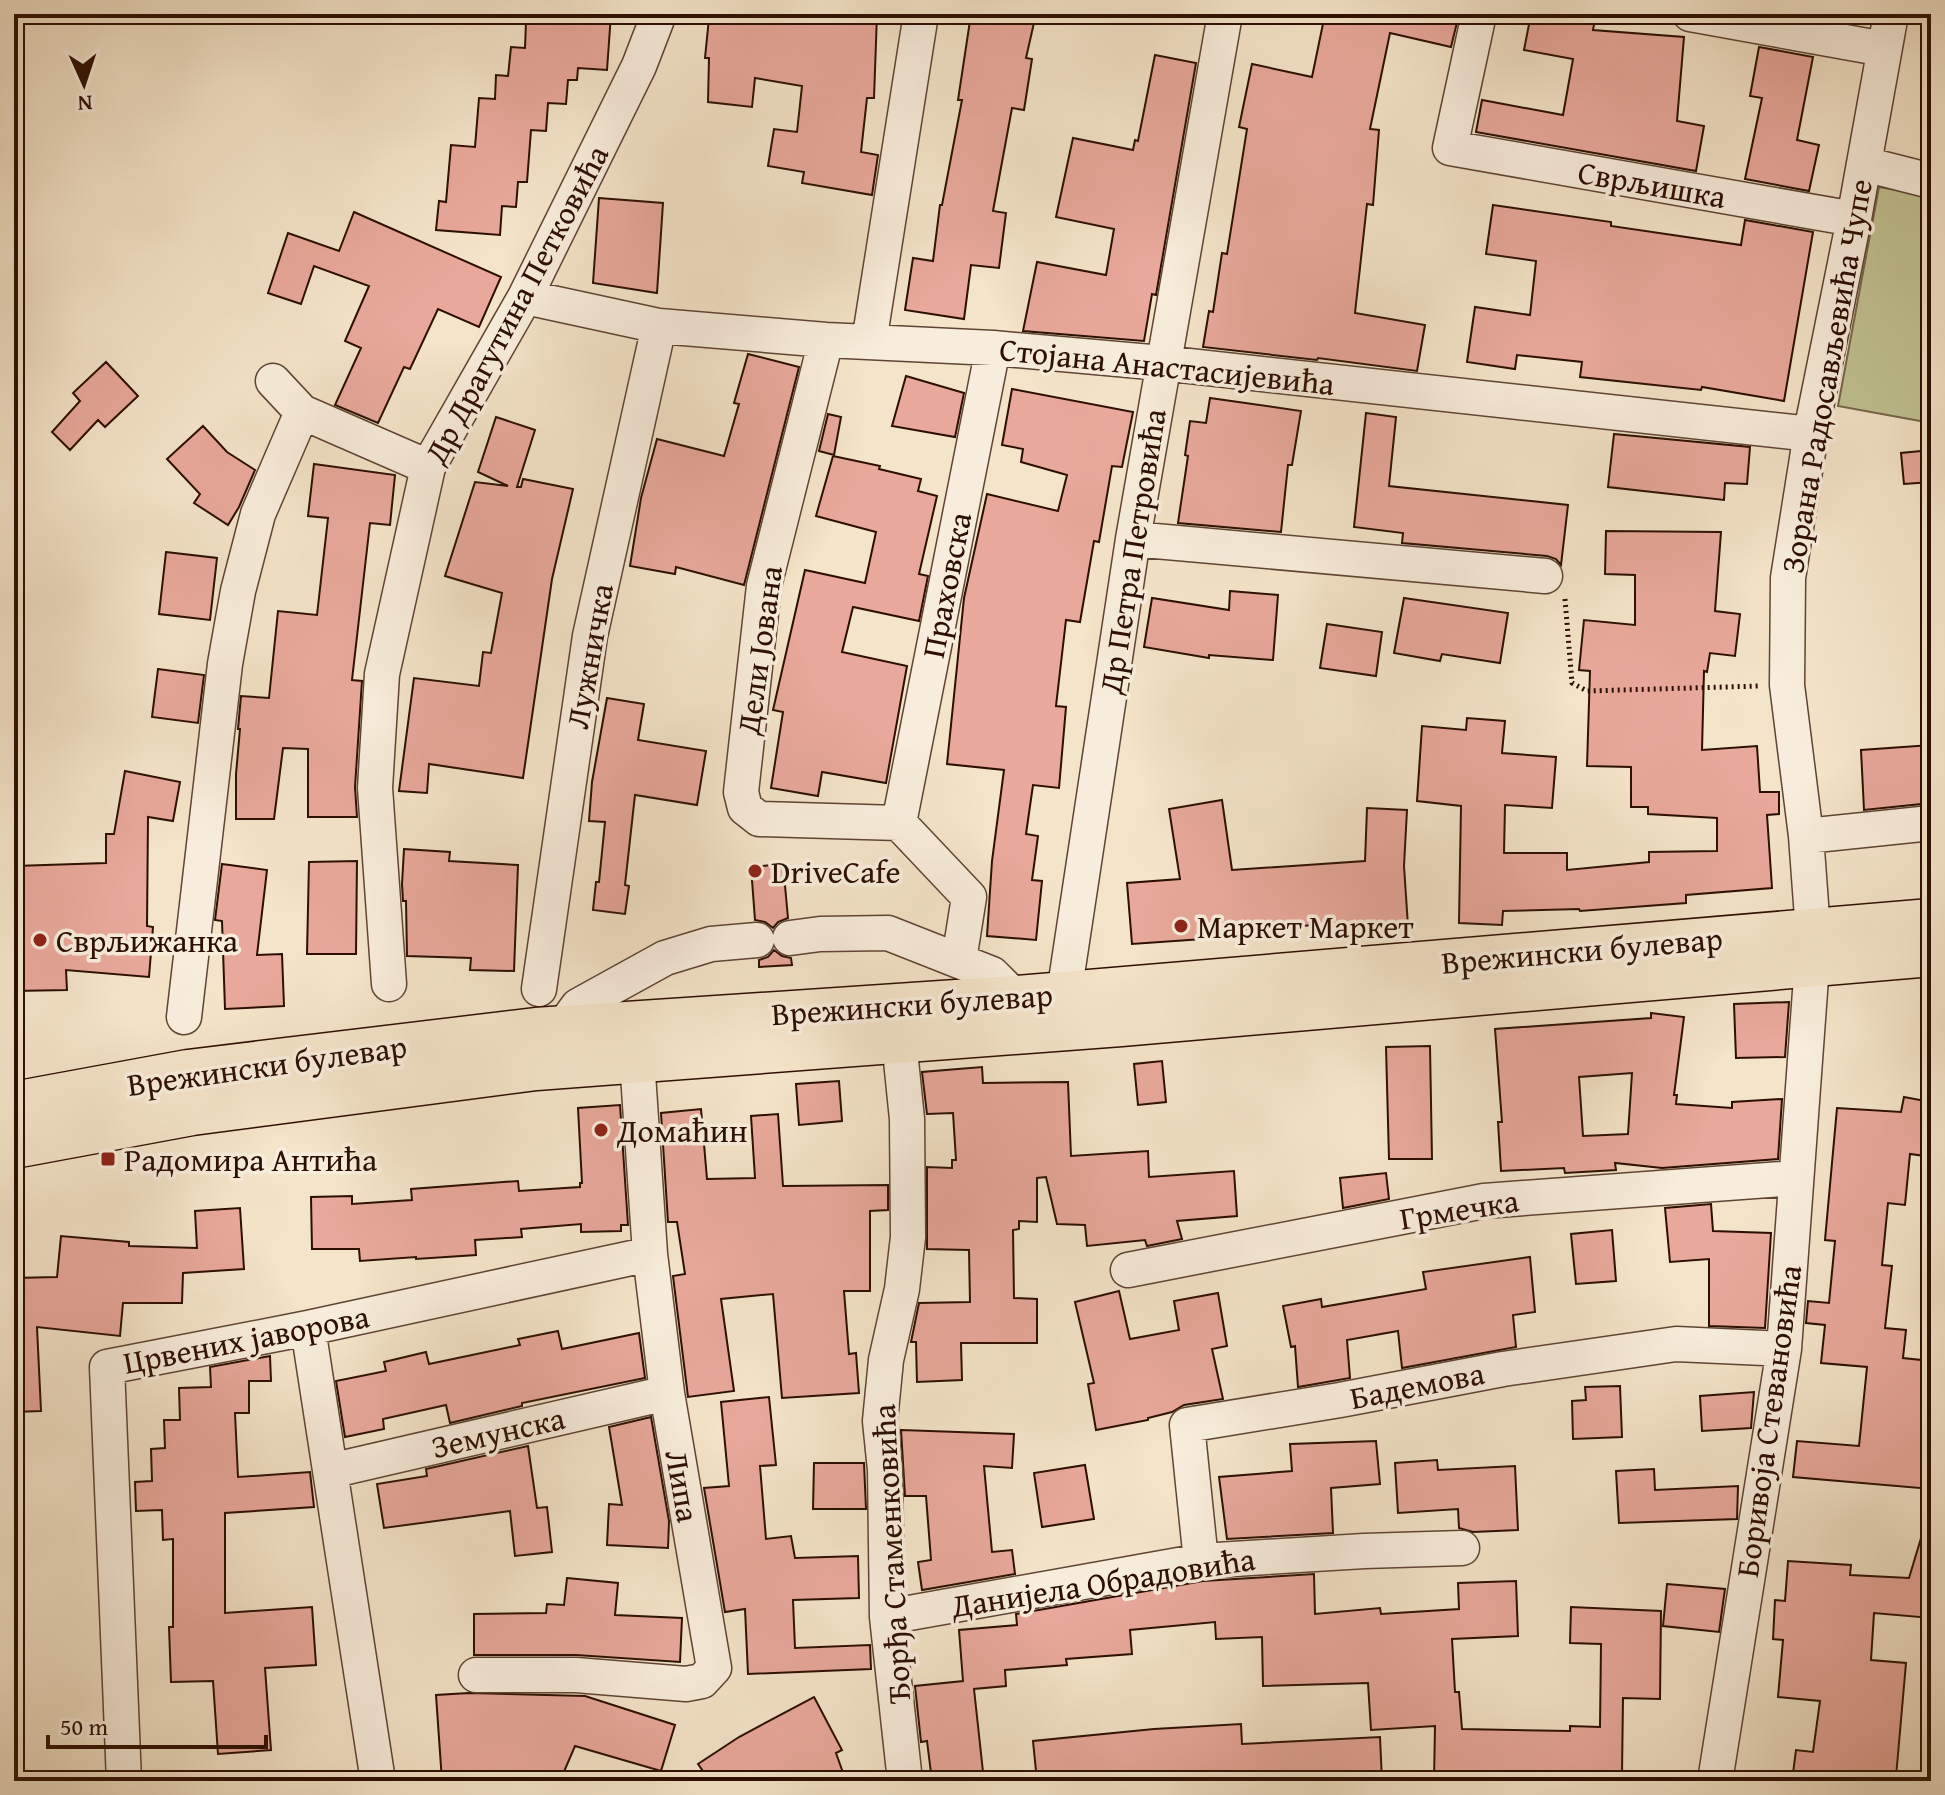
<svg xmlns="http://www.w3.org/2000/svg" width="1945" height="1795" viewBox="0 0 1945 1795" font-family="'Gentium Book Plus',serif">
	<style>
		.green { fill: #c1c292; stroke: #76684a; stroke-width: 2 }
		.building { fill: #e8a89b; stroke: #2c0f02; stroke-width: 2; fill-rule: evenodd }
		.lines { fill: none; stroke-linecap: round; stroke-linejoin: round }
		.minor-casing { stroke: #5e4434; stroke-width: 37 }
		.major-casing { stroke: #2c0f02; stroke-width: 47 }
		.path { stroke: #2c0f02; stroke-width: 5; stroke-dasharray: 2 4; stroke-linecap: butt }
		.minor { stroke: #f8eddc; stroke-width: 34 }
		.major { stroke: #f4e4c9; stroke-width: 44 }
		.poi-dot { fill: #8f2418; stroke: #f8eddc; stroke-width: 3 }
		.labels { text-anchor: middle; dominant-baseline: central; stroke-width: 7; stroke-linejoin: round; paint-order: stroke }
		.street-label { font-size: 32px; fill: #2c0f02; stroke: #f8eddc }
		.poi-label { font-size: 32px; fill: #2c0f02; stroke: #f8eddc; text-anchor: start }
	</style>
	<rect width="100%" height="100%" fill="#f4e4c9"/>
	<filter id="stains"><feTurbulence type="fractalNoise" baseFrequency=".0025" numOctaves="4"/><feColorMatrix values="0 0 0 0 .2 0 0 0 0 .09 0 0 0 0 .02 0 0 0 .5 -.17"/></filter>
	<radialGradient id="worn" r=".72"><stop offset=".6" stop-color="#630" stop-opacity="0"/><stop offset="1" stop-color="#630" stop-opacity=".3"/></radialGradient>
	<path class="green" d="M1879 187 1931 196V423L1838 406Z"/>
	<path class="building" d="M540 14H611L607 70 578 68 577 80H568L566 104 548 103 546 131 531 130 527 182H518L516 207 502 206 500 235 436 230 439 201 446 202 451 145 475 147 479 98 495 99 496 75 508 76 511 47 525 48 526 22 539 23Z
		M722 14H877L874 98H867L861 152 878 155 872 195 802 183 804 172 768 166 774 129 797 132 802 86 755 78 752 107 708 102 709 58H705L709 18 722 20Z
		M971 14H1036L1026 58 1032 59 1024 110 1012 108 993 211 1006 213 999 268 971 265 964 319 905 310 913 258 933 261 940 205H942L962 100H958Z
		M1325 14H1410L1438 20 1440 14H1459L1451 47 1390 33 1370 129 1379 130 1373 205 1367 204 1355 313 1425 325 1417 371 1318 358 1317 360 1203 347 1209 311 1213 312 1222 253 1227 254 1247 129 1239 127 1252 64 1312 77Z
		M1531 14H1596L1593 30 1684 37 1677 121 1704 126 1696 171 1476 132 1482 100 1563 115 1573 59 1524 50Z
		M1759 47 1813 57 1797 140 1819 145 1809 191 1745 179 1762 98 1750 96Z
		M1155 55 1196 63 1156 295 1152 294 1144 341 1023 331 1037 262 1106 275 1114 229 1056 217 1073 138 1133 150 1135 140 1138 141Z
		M599 198 663 203 657 293 593 283Z
		M1493 205 1611 222V226L1741 245 1745 220 1813 232 1784 401 1702 387 1701 390 1580 377 1582 362 1517 355 1515 369 1467 362 1475 307 1530 315 1536 261 1486 254Z
		M354 212 501 277 479 327 438 309 410 369 404 367 378 423 335 405 361 348 345 341 369 286 314 266 301 304 268 293 288 233 339 251Z
		M748 354 799 367 744 585 676 567 675 574 630 566 641 498 657 439 724 456 739 404 734 403Z
		M106 362 138 396 105 427 98 420 70 450 52 432 80 401 73 393Z
		M906 376 964 393 955 437 892 426Z
		M1012 389 1133 412 1122 467 1112 466 1099 542 1094 541 1080 622 1066 620 1056 706 1066 707 1059 788 1033 785 1026 834 1038 836 1032 880 1042 881 1036 940 987 936 992 861 1004 770 947 764 964 598 987 494 1058 511 1067 475 1021 462 1023 449 1002 445Z
		M1210 398 1301 411 1292 465H1288L1281 532 1178 523 1188 456 1185 455 1190 421 1206 423Z
		M1366 413 1396 417 1389 486 1568 505 1561 565 1556 559 1547 556 1402 543 1403 533 1354 527Z
		M828 414 841 417 834 455 819 451Z
		M496 417 535 430 517 487H521L523 479 573 489 552 579 523 778 429 764 427 793 399 791 414 678 479 686 483 652 491 653 502 593 445 576 475 482 508 486 478 472Z
		M203 426 227 452 255 470 239 507 228 525 194 503 200 494 167 459Z
		M1614 434 1750 447 1747 484 1725 483 1724 500 1608 487Z
		M1931 450V482L1904 484 1901 453Z
		M833 456 880 466 879 469 921 479 918 491 937 496 919 574 928 576 919 621 853 607 842 652 907 666 886 783 822 772 818 796 771 788 783 712 773 710 805 570 865 583 876 532 816 516Z
		M314 464 395 475 390 525 370 523 352 680 362 681 355 787 357 817H308V749L283 748 274 819H236V774L240 729H238L241 696 269 698 278 611 317 615 328 518 308 516Z
		M1606 531 1721 532 1715 611 1740 614 1735 656 1710 653 1707 672 1704 671 1702 750 1757 746 1760 792H1779V814L1767 815 1772 888 1686 895V903L1580 911 1579 909 1503 911 1502 925 1459 923 1461 806 1417 801 1422 726 1466 730 1467 718 1505 721 1502 753 1556 757 1552 808 1505 805 1504 853H1567V870L1649 862V852L1717 851V818L1648 814V807H1631V767L1587 766 1590 671 1579 670 1584 620 1635 625V575L1605 574Z
		M166 552 217 558 210 620 159 614Z
		M1230 591 1278 595 1273 660 1209 655V658L1144 647 1152 598 1229 610Z
		M1404 598 1508 613 1500 663 1442 654 1440 661 1394 653Z
		M1327 624 1382 632 1376 676 1320 668Z
		M158 669 204 675 198 723 152 717Z
		M607 698 644 704 638 740 706 751 697 805 635 795 625 885 629 886 625 914 593 910 596 882H599L605 822 589 821 592 782Z
		M1931 745V803L1864 810 1861 750Z
		M125 771 180 782 173 821 148 817 147 926 153 927 149 977 66 970 67 990 14 991 15 866 106 863V834H114Z
		M1222 800 1232 870 1365 861 1367 808 1407 810 1404 866 1408 926 1367 928 1366 922 1217 931V938L1132 944 1127 883 1180 879 1169 809Z
		M404 849 450 852 449 861 518 865 514 971 470 970 471 958 407 956 406 901H403L402 884Z
		M357 861 356 954H307L309 862Z
		M222 864 267 870 257 955 282 954 284 1006 225 1009 222 921 215 920Z
		M783 864 788 918 778 922 773 928 765 922 755 920 751 867Z
		M774 950 782 956 791 958 792 965 759 967V960L768 957Z
		M1789 1002 1785 1057 1736 1058 1734 1004Z
		M1651 1013 1684 1017 1674 1095H1677L1676 1104 1732 1108V1102L1782 1099 1778 1159 1662 1168 1615 1163 1616 1170 1565 1173 1564 1168 1501 1171 1498 1122H1502L1495 1029 1651 1018ZM1632 1073 1628 1134 1583 1136 1579 1077Z
		M1430 1046 1432 1159H1389L1386 1047Z
		M1162 1061 1166 1102 1138 1105 1134 1064Z
		M982 1067 983 1083 1068 1082 1071 1156 1148 1151 1149 1177 1234 1171 1237 1216 1177 1221 1182 1239 1147 1246 1145 1240 1087 1246 1085 1225 1057 1224 1046 1177 1037 1178V1222L1019 1221V1229L1013 1230 1014 1298 1037 1299V1343H961L962 1380 917 1382 916 1342H911L919 1303 970 1302 969 1250 927 1249V1167L952 1168V1160H956L953 1113 927 1114 922 1072Z
		M839 1081 842 1121 799 1125 796 1084Z
		M1904 1097 1931 1102V1139L1926 1138 1925 1156 1910 1154 1905 1205 1888 1203 1882 1265 1892 1266 1885 1328 1906 1330 1903 1358 1931 1361V1489L1793 1477 1797 1441 1859 1446 1867 1367 1821 1363 1825 1325 1806 1323 1808 1301 1829 1303 1835 1241 1825 1240 1837 1108 1901 1112Z
		M620 1105 628 1225H621V1231L581 1232V1224L521 1229 522 1237 475 1240 476 1255 416 1259V1257L360 1261 359 1249H312L311 1197 352 1196V1204L412 1200 411 1189 518 1181 519 1191 580 1187V1183H582L578 1108Z
		M701 1109 707 1179 755 1178 751 1116 778 1114 783 1186 888 1185V1210L870 1211V1291H844L849 1354 856 1353 859 1393 782 1398 773 1294 721 1299 734 1391 688 1397 673 1276 685 1274 677 1222H668L661 1113Z
		M1386 1173 1389 1199 1343 1208 1340 1178Z
		M1711 1204 1713 1231 1771 1233 1765 1328 1709 1326V1259L1670 1262 1665 1208Z
		M240 1208 244 1269 183 1273 182 1303H123L120 1336 37 1327 41 1411 14 1412V1278L57 1277 61 1236 129 1242V1246L197 1248 195 1211Z
		M1612 1230 1616 1281 1576 1284 1571 1234Z
		M1530 1257 1535 1312 1513 1315 1516 1347 1402 1368 1398 1331 1347 1340 1350 1378 1298 1387 1295 1346 1291 1347 1283 1306 1321 1299 1322 1307 1426 1289 1423 1272Z
		M1119 1291 1130 1339 1179 1330 1174 1301 1218 1293 1227 1346 1212 1349 1223 1399 1184 1405 1172 1412 1148 1418V1420L1096 1430 1088 1384 1094 1383 1075 1302Z
		M558 1331 562 1349 639 1333 645 1378 522 1403V1406L450 1423 446 1405 383 1419 384 1429 345 1437 336 1381 386 1371 384 1362 426 1352 429 1364 520 1345 518 1339Z
		M270 1356 271 1381H249V1413H235L238 1477 310 1472 314 1507 225 1513V1613L312 1607 316 1665 265 1668 271 1750 218 1754 213 1681 171 1682 169 1627H173V1539L163 1540 162 1510 136 1511 135 1482 152 1481 151 1449 165 1448 164 1420H180L179 1388 211 1387 210 1367Z
		M1620 1386 1622 1437 1573 1439 1572 1401 1586 1400 1585 1387Z
		M1754 1392 1751 1428 1702 1431 1700 1396Z
		M769 1397 776 1465 760 1466 766 1539 791 1536 795 1558 858 1556 859 1598 793 1600 795 1648 870 1645 871 1669 748 1674 745 1609 725 1612 704 1488 729 1486 721 1402Z
		M651 1417 669 1521 668 1548 607 1545 609 1504 622 1505 609 1427Z
		M901 1430 1014 1434 1012 1468 984 1466 992 1552 1012 1550 1015 1574 922 1590 918 1562 931 1560 926 1496H905Z
		M1376 1441 1380 1484 1331 1488 1333 1533 1227 1539 1219 1477 1292 1471 1290 1444Z
		M528 1446 537 1508 547 1507 552 1552 515 1556 510 1511 384 1528 377 1484 427 1476 426 1469Z
		M1437 1460 1438 1470 1515 1466 1518 1530 1473 1532 1459 1528 1458 1509 1398 1513 1395 1463Z
		M814 1463H864L866 1509H813Z
		M1085 1465 1094 1519 1042 1527 1034 1473Z
		M1654 1469 1655 1490 1738 1486 1737 1519 1619 1523 1616 1471Z
		M1925 1525 1931 1526V1618L1874 1613 1871 1660 1906 1663 1896 1777 1879 1776V1781H1792L1796 1750 1813 1752 1820 1701 1778 1697 1783 1640 1773 1639 1775 1600 1785 1601 1788 1561 1851 1565 1850 1575 1909 1578Z
		M1314 1574 1315 1614 1380 1608 1381 1614 1459 1609 1458 1583 1516 1581 1518 1636 1452 1639 1455 1692H1459L1462 1729 1570 1731V1726L1600 1727 1601 1644 1570 1643 1571 1607 1661 1611 1660 1699 1623 1698 1622 1774 1528 1772V1781H1434L1435 1726 1371 1730 1368 1683 1263 1686 1262 1637 1216 1639 1215 1622 1130 1630 1132 1654 1066 1659 1067 1665 1005 1670 1006 1686 974 1689 984 1781H932L927 1741 921 1742 915 1686 963 1681 959 1630 1017 1625 1016 1614 1203 1581Z
		M567 1578 618 1583 615 1615 682 1618 680 1662 576 1655H474V1614L546 1613 547 1604 564 1605Z
		M1667 1584 1725 1589 1719 1632 1663 1626Z
		M469 1693 585 1696 675 1725 661 1771 575 1746 560 1781H442L436 1695Z
		M814 1697 842 1750 836 1753 846 1781H710L698 1764 739 1737Z
		M1241 1724 1242 1744 1380 1737 1382 1781H1287V1777L1213 1781H1037L1033 1741 1154 1729Z"/>
	<g class="lines">
		<defs>
			<path id="minor" d="M1479 14 1450 148 1854 219
				M1690 14 1884 49
				M1864 164 1931 181
				M525 297 659 326 826 340 993 348 1162 363 1811 434
				M826 340 764 586 741 792 745 808 759 819 899 823
				M869 342 921 14
				M273 381 302 412
				M1133 539 1545 576
				M899 823 993 348
				M899 823 969 897 959 960
				M1806 836 1931 823
				M1813 931 1806 836 1787 685 1788 578 1812 427 1854 219 1891 14
				M790 938 820 934 888 933 992 974 1016 998
				M389 984 375 788 382 674 428 467 525 297 639 66 659 14
				M539 989 590 636 659 326
				M1064 994 1133 539 1225 14
				M184 1017 225 664 238 591 258 514 302 412 428 467
				M562 1028 578 1006 665 958 711 944 757 940
				M899 1041 907 1119 908 1237 902 1289 886 1360 880 1421 885 1470 887 1617 905 1781
				M1128 1270 1484 1201 1795 1178
				M308 1328 378 1781
				M330 1471 667 1393
				M1201 1561 1187 1425 1340 1400 1503 1369 1676 1344 1784 1349
				M887 1617 1201 1561 1364 1551 1462 1548
				M476 1675H576L686 1684 702 1681 714 1668 667 1393 650 1254 637 1059
				M124 1781 107 1367 308 1328 650 1254
				M1715 1781 1784 1349 1812 964"/>
			<path id="major" d="M14 1104 188 1072 536 1030 1016 998 1931 921
				M14 1146 192 1113 536 1068 1121 1024 1931 954"/>
		</defs>
		<use href="#minor" class="minor-casing"/>
		<use href="#major" class="major-casing"/>
		<path class="path" d="M1565 599 1572 683 1587 691 1759 686"/>
		<use href="#minor" class="minor"/>
		<use href="#major" class="major"/>
	</g>
	<g class="poi-dot">
		<circle cx="755" cy="871" r="8"/>
		<circle cx="1181" cy="926" r="8"/>
		<circle cx="40" cy="940" r="8"/>
		<circle cx="601" cy="1130" r="8"/>
		<rect x="100" y="1151" width="16" height="16" rx="4"/>
	</g>
	<g class="labels">
		<g class="street-label">
			<text transform="translate(1652 184) rotate(10)">Сврљишка</text>
			<text transform="translate(516 304) rotate(-62)">Др Драгутина Петковића</text>
			<text transform="translate(1167 366) rotate(6)">Стојана Анастасијевића</text>
			<text transform="translate(1826 376) rotate(-80)">Зорана Радосављевића Чупе</text>
			<text transform="translate(1132 551) rotate(-81)">Др Петра Петровића</text>
			<text transform="translate(946 585) rotate(-79)">Праховска</text>
			<text transform="translate(759 650) rotate(-82)">Дели Јована</text>
			<text transform="translate(589 656) rotate(-80)">Лужничка</text>
			<text transform="translate(1582 950) rotate(-5)">Врежински булевар</text>
			<text transform="translate(912 1004) rotate(-4)">Врежински булевар</text>
			<text transform="translate(267 1065) rotate(-8)">Врежински булевар</text>
			<text transform="translate(1459 1209) rotate(-9)">Грмечка</text>
			<text transform="translate(246 1339) rotate(-11)">Црвених јаворова</text>
			<text transform="translate(1417 1385) rotate(-11)">Бадемова</text>
			<text transform="translate(1768 1421) rotate(-82)">Боривоја Стевановића</text>
			<text transform="translate(498 1432) rotate(-13)">Земунска</text>
			<text transform="translate(683 1486) rotate(80)">Липа</text>
			<text transform="translate(891 1554) rotate(-93)">Ђорђа Стаменковића</text>
			<text transform="translate(1103 1582) rotate(-9)">Данијела Обрадовића</text>
		</g>
		<g class="poi-label">
			<text x="771" y="871">DriveCafe</text>
			<text x="1197" y="926">Маркет Маркет</text>
			<text x="56" y="940">Сврљижанка</text>
			<text x="617" y="1130">Домаћин</text>
			<text x="124" y="1159">Радомира Антића</text>
		</g>
	</g>
	<rect width="1945" height="1795" fill="none" stroke="#f4e4c9" stroke-width="48"/>
	<rect x="16" y="16" width="1913" height="1763" fill="none" stroke="#2c0f02" stroke-width="4"/>
	<rect x="24" y="24" width="1897" height="1747" fill="none" stroke="#2c0f02" stroke-width="2"/>
	<g transform="translate(84 84) rotate(177)" stroke="#f8eddc" stroke-width="6" paint-order="stroke">
	<path d="M0-6L14 30L0 20L-14 30Z" fill="#2c0f02"/>
	<text y="-12" font-size="22" font-weight="bold" text-anchor="middle" fill="#2c0f02">N</text>
	</g>
	<path d="M48 1735v12h218v-12" fill="none" stroke="#2c0f02" stroke-width="4"/>
	<text x="60" y="1735" font-size="24" fill="#2c0f02" stroke="#f8eddc" stroke-width="6" paint-order="stroke">50 m</text>
	<rect width="100%" height="100%" filter="url(#stains)"/>
	<rect width="100%" height="100%" fill="url(#worn)"/>
</svg>
